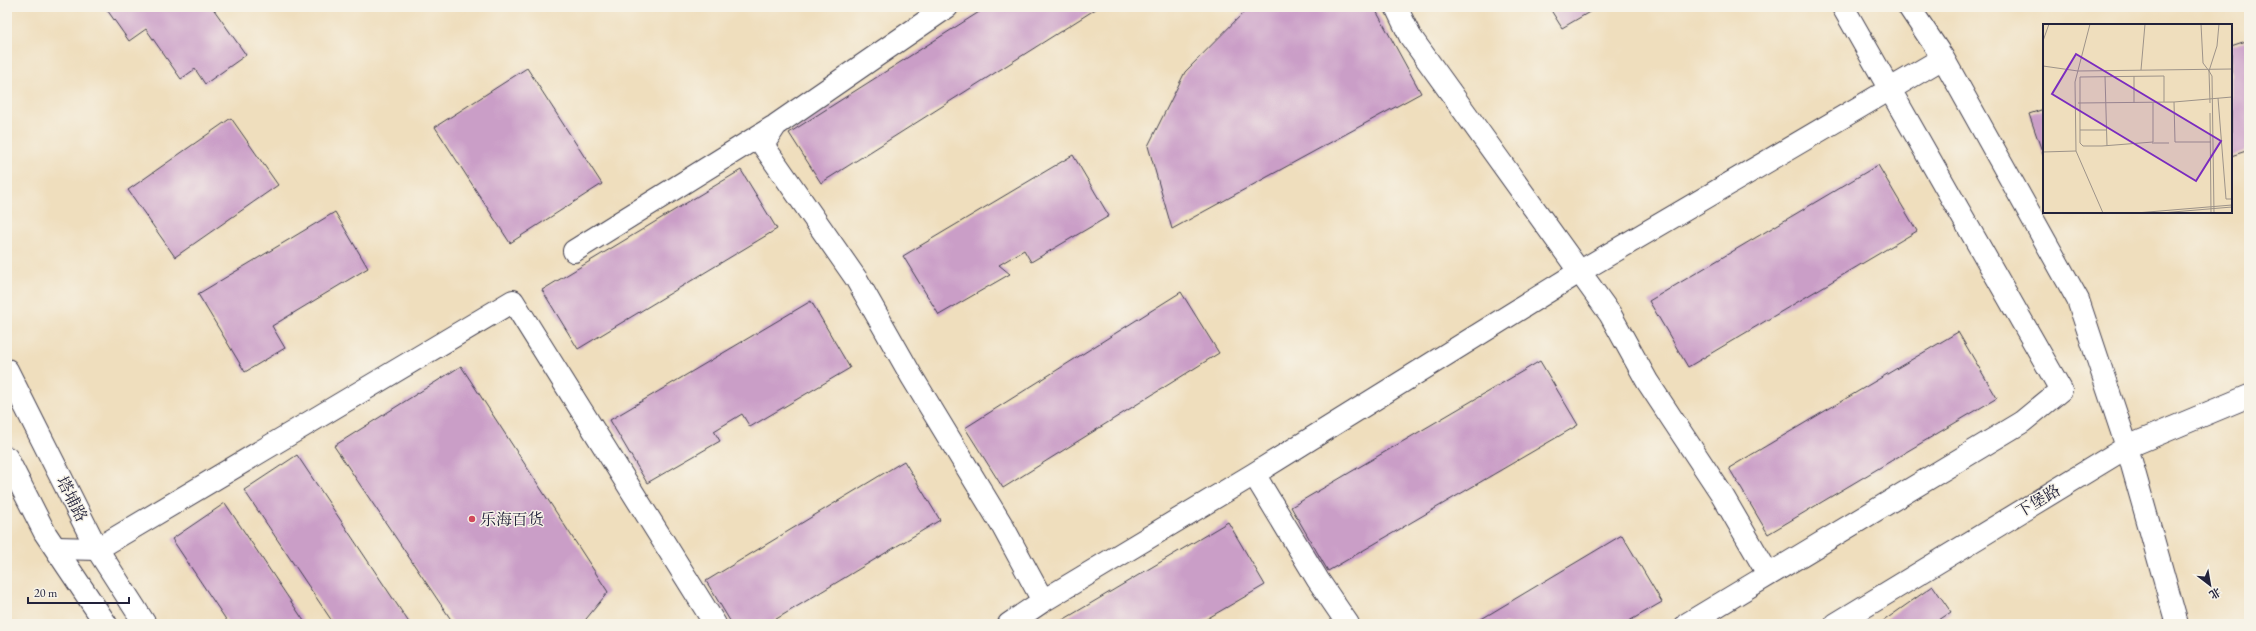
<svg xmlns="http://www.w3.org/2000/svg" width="2256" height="631" viewBox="0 0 2256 631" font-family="'EB Garamond','Noto Serif SC',serif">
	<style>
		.building { fill: #ca9ec7 }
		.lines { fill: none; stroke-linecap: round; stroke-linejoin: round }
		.minor-casing { stroke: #413e4e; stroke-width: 24 }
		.major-casing { stroke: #413e4e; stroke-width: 24 }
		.minor { stroke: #fff; stroke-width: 22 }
		.major { stroke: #fff; stroke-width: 22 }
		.poi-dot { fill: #d1495b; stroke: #f7f3e8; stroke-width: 1.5 }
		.labels { text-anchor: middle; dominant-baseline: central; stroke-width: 3; stroke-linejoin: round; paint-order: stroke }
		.street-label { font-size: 16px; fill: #22223b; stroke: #f7f3e8 }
		.poi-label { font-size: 16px; fill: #22223b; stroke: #f7f3e8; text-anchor: start }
		.inset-road { fill: none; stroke: #9d9389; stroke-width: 1 }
		.view { fill: #7b2cbf; fill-opacity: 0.15; stroke: #7b2cbf; stroke-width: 2 }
		.inset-edge { fill: none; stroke: #22223b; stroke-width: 2 }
	</style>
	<rect width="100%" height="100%" fill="#f7f3e8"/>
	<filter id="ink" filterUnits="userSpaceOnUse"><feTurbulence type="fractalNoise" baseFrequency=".025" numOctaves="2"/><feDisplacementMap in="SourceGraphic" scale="8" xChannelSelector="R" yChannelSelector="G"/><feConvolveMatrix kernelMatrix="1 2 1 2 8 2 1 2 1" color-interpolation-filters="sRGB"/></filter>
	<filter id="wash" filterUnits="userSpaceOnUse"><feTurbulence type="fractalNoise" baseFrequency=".012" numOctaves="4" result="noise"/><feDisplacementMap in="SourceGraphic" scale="16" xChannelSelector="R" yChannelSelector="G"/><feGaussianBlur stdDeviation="0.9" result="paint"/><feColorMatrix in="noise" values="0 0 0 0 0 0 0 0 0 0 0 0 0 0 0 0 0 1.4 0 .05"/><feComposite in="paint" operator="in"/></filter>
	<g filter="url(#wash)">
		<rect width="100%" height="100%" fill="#efdebd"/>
		<g id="blocks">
			<path class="building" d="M105 7H212L246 55 205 84 195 69 181 79 146 29 129 41Z
				M987 7H1099L821 183 789 133Z
				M1249 7H1374L1421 93 1172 229 1148 146 1185 72Z
				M1549 7H1598L1562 28Z
				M2249 40V150L2231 156V46Z
				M527 68 602 184 510 243 435 127Z
				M2044 109V157L2029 114Z
				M231 118 278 185 175 257 128 190Z
				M1073 155 1109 216 1031 262 1024 250 999 265 1010 274 939 315 903 256Z
				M1878 165 1917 231 1688 367 1649 301Z
				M741 170 777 229 578 349 542 290Z
				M335 212 368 268 272 326 285 348 245 372 198 294Z
				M1181 292 1219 353 1003 488 965 428Z
				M811 301 850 368 750 427 742 414 714 431 720 441 647 483 610 420Z
				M1958 332 1997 398 1768 534 1729 468Z
				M1540 361 1578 425 1328 571 1291 507Z
				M461 366 608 592 582 624H454L334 446Z
				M297 455 410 624H334L244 490Z
				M904 461 940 520 768 624H732L706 581Z
				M225 503 306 624H229L172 539Z
				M1228 522 1265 585 1198 624H1056Z
				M1622 535 1662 602 1624 624H1473Z
				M1933 586 1951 612 1936 622 1938 624H1879Z"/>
		</g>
	</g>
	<g filter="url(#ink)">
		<use href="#blocks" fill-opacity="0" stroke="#413e4e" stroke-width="1"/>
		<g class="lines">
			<defs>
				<path id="minor" d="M947 7 776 125 763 145 857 280 912 377 1003 527 1043 601
					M1396 7 1410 36 1610 314 1647 381 1721 493 1768 574
					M1909 7 1943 58 2078 300 2127 447 2177 624
					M574 251 773 127
					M1254 474 1318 580 1348 624
					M56 548 97 549 513 301 715 624
					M1009 624 1043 601 1254 474 1579 272 1943 58
					M1687 624 2022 422 2061 390 1843 7
					M1836 624 2127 447 2249 396"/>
				<path id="major" d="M7 370 97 549 145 624
					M7 458 45 533 106 624"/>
			</defs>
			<use href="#minor" class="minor-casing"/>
			<use href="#major" class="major-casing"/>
			<use href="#minor" class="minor"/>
			<use href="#major" class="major"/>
		</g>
	</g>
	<circle class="poi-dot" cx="472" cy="519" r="4"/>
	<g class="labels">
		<g class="street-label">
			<text transform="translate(72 499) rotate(63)">塔埔路</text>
			<text transform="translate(2038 501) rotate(-31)">下堡路</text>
		</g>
		<g class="poi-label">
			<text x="480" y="519">乐海百货</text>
		</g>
	</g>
	<g transform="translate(2043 24)">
		<rect width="189" height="189" fill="#efdebd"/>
		<path class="inset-road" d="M47 0 32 58 33 127 60 189M158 0 160 39 166 47M0 17 6 0M0 42 35 47 189 45M98 46 102 0M166 47 174 22 176 0M166 47 169 52 171 189M166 47 167 79M62 52 64 122M91 52V79M175 74 183 175H189M131 78 132 118H168M35 79 131 78 189 73M110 79V118L59 122H40L37 119V53L121 52V78M167 89 168 189M37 106H64M109 119H126M0 128 33 127M93 189 189 181M118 189 189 183"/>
		<path class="view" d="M33 30 178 117 153 157 9 70Z"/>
		<rect width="189" height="189" class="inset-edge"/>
	</g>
	<rect width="2256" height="631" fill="none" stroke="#f7f3e8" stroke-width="24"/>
	<g transform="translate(2210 585) rotate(149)" stroke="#f7f3e8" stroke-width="3" paint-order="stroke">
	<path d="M0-3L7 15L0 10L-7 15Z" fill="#22223b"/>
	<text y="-6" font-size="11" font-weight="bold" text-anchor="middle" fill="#22223b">北</text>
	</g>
	<path d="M28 597v6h101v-6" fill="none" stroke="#22223b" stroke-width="2"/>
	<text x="34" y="597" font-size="12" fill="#22223b" stroke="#f7f3e8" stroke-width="3" paint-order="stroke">20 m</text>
</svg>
